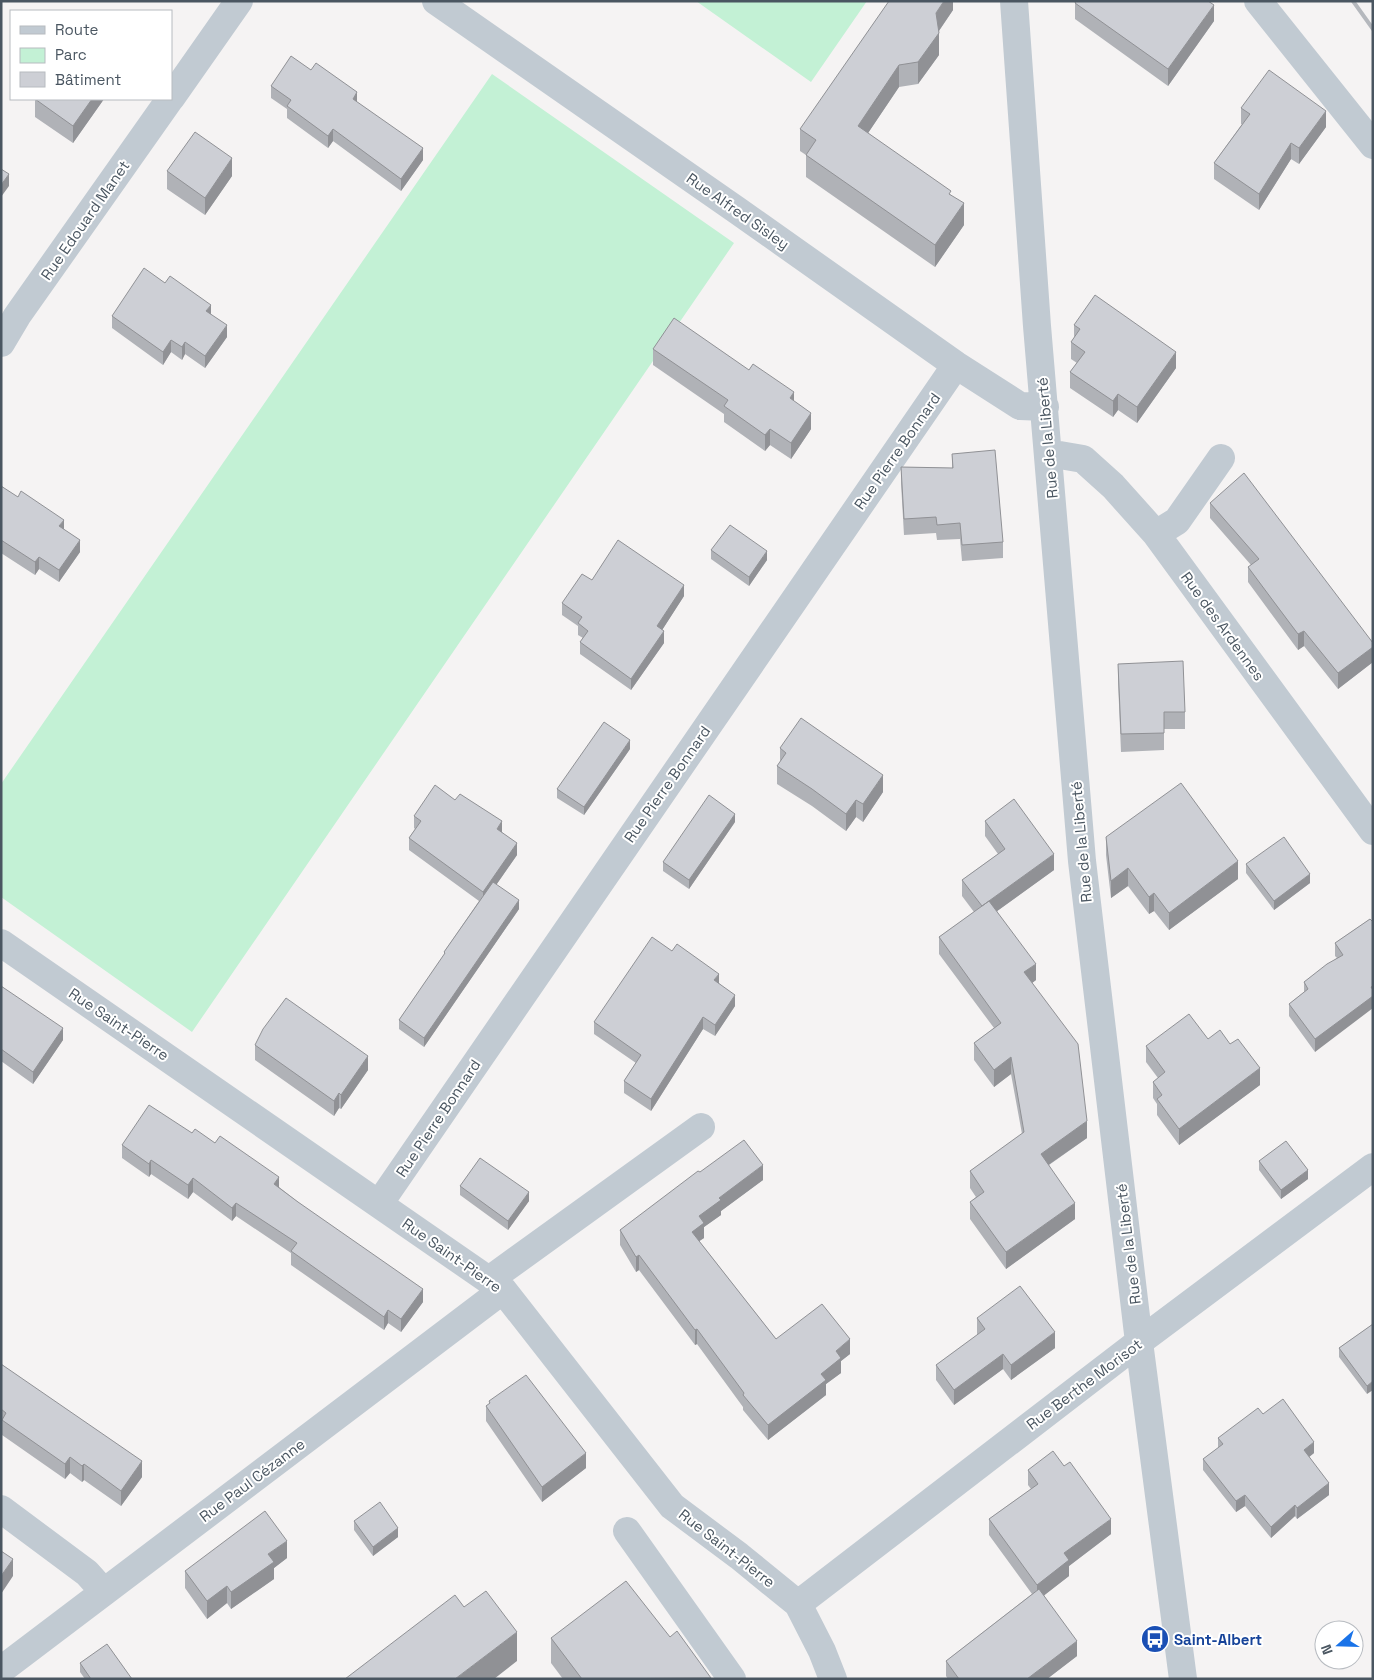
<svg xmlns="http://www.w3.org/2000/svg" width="1374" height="1680" viewBox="0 0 1374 1680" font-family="'Space Grotesk',sans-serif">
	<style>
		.green { fill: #c3f1d5 }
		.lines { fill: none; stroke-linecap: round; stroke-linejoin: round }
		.minor { stroke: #c1cad2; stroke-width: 28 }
		.rail { stroke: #b5b8bd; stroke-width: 4 }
		.wall { fill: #b0b2b7 }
		.shaded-wall { fill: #909195 }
		.building { fill: #cdcfd5; stroke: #909195 }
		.labels { text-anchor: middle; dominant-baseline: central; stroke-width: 4; stroke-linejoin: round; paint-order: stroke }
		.street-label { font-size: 15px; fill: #4a5661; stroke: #fff }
		.transit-label { font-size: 15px; font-weight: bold; fill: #164399; stroke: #fff; text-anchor: start }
	</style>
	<rect width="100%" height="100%" fill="#f5f3f3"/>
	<path class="green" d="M696 1H867L811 82Z
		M492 74 734 243 192 1032 1 897V784Z"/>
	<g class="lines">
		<path class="minor" d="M436 1 738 211 956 365 1020 406 1045 407
			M1014 1 1037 326 1082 861 1139 1342 1183 1679
			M1258 1 1373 145
			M171 98 239 1
			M1 343 17 316 170 99
			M1048 453 1083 459 1113 486 1156 534 1373 831
			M1156 534 1177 521 1221 458
			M1 943 503 1290 672 1506 739 1556 798 1604 822 1651 833 1679
			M379 1204 956 365
			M489 1280 701 1127
			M1 1509 87 1573 104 1592
			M627 1531 732 1679
			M798 1604 1139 1342 1373 1167
			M1 1670 503 1290"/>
		<path class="rail" d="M1353 1 1373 29"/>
	</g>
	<path class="wall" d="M953 1V10L939 31V55L918 84 899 87 868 133 951 195 964 225 935 267 806 177V155L800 151V129Z
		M1075 3 1214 21 1168 86 1075 19Z
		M271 86 357 102 423 160 401 191 333 141 328 148 287 118V109L271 98Z
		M35 99H104L73 143 35 117Z
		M1241 108 1326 127 1299 164 1291 159 1259 210 1214 179V163L1242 124H1241Z
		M167 171 232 176 205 215 167 189Z
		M211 314 227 337 205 368 185 354 182 360 171 352 163 365 112 328V316Z
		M1074 325 1176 368 1137 423 1118 410 1113 417 1070 388V372L1077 363 1071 359V342L1074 338Z
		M653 349 794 401 811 429 791 459 770 445 765 451 724 422V414L653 365Z
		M952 454 1003 542V558L962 561 960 539 937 540 936 533 904 535 901 483V467L952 468Z
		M1 486 64 529 80 552 59 582 39 569 35 575 1 553Z
		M1210 503 1373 643V662L1338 689 1304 646 1298 650 1248 582V567L1251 565 1210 518Z
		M711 550 767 560 749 586 711 559Z
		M592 580 684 596 662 630 664 643 631 690 580 654V642L583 638 578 635V626L562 615V603Z
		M1118 664 1185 712V729H1164V750L1121 752 1118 681Z
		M780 748 883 792 863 822 856 817 846 831 812 806 777 784V766L780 763Z
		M630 749 584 815 557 798V789Z
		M414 816 502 832 517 855 496 885 519 909 424 1047 399 1029V1020L444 955V952L479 901 409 850V838L415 829 414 828Z
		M985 821 1054 870 997 911 1036 980 1032 983 1087 1138 1049 1165 1075 1219 1006 1269 970 1219V1202L976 1197 970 1188V1171L1022 1134 1011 1074 994 1087 974 1060V1043L994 1028 939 954V937L974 912 962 896V880L998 854 985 836Z
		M735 822 689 889 663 871V862Z
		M1106 837 1238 879 1169 930 1154 911 1149 914 1128 886 1111 898 1106 855Z
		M1246 864 1310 883 1274 910 1246 873Z
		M1370 919 1315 1052 1289 1016V1004L1304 992V982L1337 958 1335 956V943Z
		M719 983 735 1006 715 1036 703 1029 651 1111 624 1093V1081L636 1063 594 1034V1022Z
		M1 986 63 1040 33 1084 1 1061Z
		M1208 1039 1260 1085 1179 1145 1157 1115V1104L1153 1098V1082L1158 1078 1146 1062V1046Z
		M255 1045 368 1070 341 1109 339 1108 334 1116 255 1060Z
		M192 1133 215 1143 279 1187 423 1302 401 1332 388 1323 384 1330 291 1265V1253L236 1216 232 1221 193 1192 188 1199 151 1174 149 1177 122 1158V1145Z
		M1259 1161 1308 1179 1281 1199 1259 1170Z
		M700 1172 763 1180 721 1211V1215L704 1227V1238L699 1241 776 1339 850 1354 841 1361V1373L826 1384V1395L768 1440 743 1410V1407L697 1344 695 1345 639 1270 636 1272 620 1245V1230Z
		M460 1186 529 1201 508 1230 460 1195Z
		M977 1318 1055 1348 1011 1380 1003 1369 954 1405 936 1380V1365L978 1335 977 1334Z
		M1373 1324 1367 1394 1339 1357V1348Z
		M1 1364 142 1477 121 1506 84 1480 82 1482 70 1473 65 1479 2 1435V1425H1Z
		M489 1401 586 1468 542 1502 486 1421V1406L489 1404Z
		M1263 1414 1314 1453 1309 1457 1329 1495 1297 1519 1295 1516 1271 1538 1245 1506 1236 1512 1203 1470V1459L1218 1448V1438Z
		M1028 1470 1111 1534 1069 1566V1576L1044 1595 1077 1656 1047 1679H948L946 1676V1661L1032 1594 989 1535V1519L1031 1489 1028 1485Z
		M354 1521 398 1537 373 1556 354 1530Z
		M287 1558 274 1568V1579L231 1609 227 1603 207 1619 185 1588V1571Z
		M670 1637 711 1679H563L551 1663V1638Z
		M80 1663 132 1679H85L80 1672Z"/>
	<path class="shaded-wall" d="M944 1H953V10L936 35V13Z
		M1214 5V21L1168 86V69Z
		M939 33V55L918 84V62Z
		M899 65V87L858 148V126Z
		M357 92V104L353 99Z
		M92 99H104L73 143V126Z
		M1326 111V127L1299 164V148Z
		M333 129V141L328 148V136Z
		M1291 143V159L1259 210V194Z
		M423 148V160L401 191V179Z
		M232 158V176L205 215V198Z
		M9 174V186L1 197V185Z
		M964 203V225L935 267V245Z
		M211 305V317L206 311Z
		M227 325V337L205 368V356Z
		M171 340V352L163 365V352Z
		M185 342V354L182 360V347Z
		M1176 352V368L1137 423V407Z
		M794 392V408L790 398Z
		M1118 394V410L1113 417V401Z
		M811 413V429L791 459V443Z
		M770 429V445L765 451V435Z
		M64 520V532L59 526Z
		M80 540V552L59 582V570Z
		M767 551V560L749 586V577Z
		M39 557V569L35 575V562Z
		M684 585V596L657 638V626Z
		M664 631V643L631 690V679Z
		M1304 631V646L1298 650V634Z
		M1373 647V662L1338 689V673Z
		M630 740V749L584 815V807Z
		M883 775V792L863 822V804Z
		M856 800V817L846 831V814Z
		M735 814V822L689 889V880Z
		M502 821V834L497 829Z
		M517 843V855L483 904V892Z
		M1054 854V870L982 922V906Z
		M1238 861V879L1169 930V913Z
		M1128 868V886L1111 898V881Z
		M1310 874V883L1274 910V901Z
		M1154 893V911L1149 914V897Z
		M519 900V909L424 1047V1038Z
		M1036 964V980L1024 989V972Z
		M719 974V985L714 980Z
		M1373 986V1008L1315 1052V1039Z
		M735 995V1006L715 1036V1025Z
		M703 1017V1029L651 1111V1099Z
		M63 1028V1040L33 1084V1072Z
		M368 1056V1070L341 1109V1095Z
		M1011 1057V1074L994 1087V1070Z
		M1260 1068V1085L1179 1145V1129Z
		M339 1093V1108L334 1116V1101Z
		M1087 1121V1138L1041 1170V1154Z
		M151 1160V1174L149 1177V1164Z
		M763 1165V1180L721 1211V1215L704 1227V1238L692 1246V1232L699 1216 719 1198Z
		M1308 1170V1179L1281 1199V1190Z
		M279 1177V1190L274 1184Z
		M193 1178V1192L188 1199V1185Z
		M529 1192V1201L508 1230V1221Z
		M236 1203V1216L232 1221V1208Z
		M1075 1203V1219L1006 1269V1252Z
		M639 1255V1270L636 1272V1257Z
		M423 1289V1302L401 1332V1319Z
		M388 1310V1323L384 1330V1317Z
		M697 1329V1344L695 1345V1330Z
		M1055 1332V1348L1011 1380V1365Z
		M850 1339V1354L841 1361V1373L826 1384V1395L768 1440V1425L821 1374 836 1351Z
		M1003 1354V1369L954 1405V1390Z
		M1373 1381V1390L1367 1394V1386Z
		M1314 1442V1453L1304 1461V1450Z
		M586 1453V1468L542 1502V1487Z
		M70 1457V1473L65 1479V1464Z
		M142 1461V1477L121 1506V1491Z
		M84 1464V1480L82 1482V1466Z
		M1329 1483V1495L1297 1519V1508Z
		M1245 1495V1506L1236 1512V1501Z
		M1295 1505V1516L1271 1538V1527Z
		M1111 1519V1534L1069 1566V1576L1037 1601V1585L1064 1553Z
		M398 1528V1537L373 1556V1547Z
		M287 1541V1558L274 1568V1579L231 1609V1592L268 1554Z
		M13 1559V1576L1 1594V1576Z
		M227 1586V1603L207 1619V1601Z
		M517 1632V1661L494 1679H455Z
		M1077 1641V1656L1047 1679H1027Z"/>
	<path class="building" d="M889 1H944L936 13 939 33 918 62 899 65 858 126 951 191 949 194 964 203 935 245 806 155 816 140 800 129Z
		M1076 1H1208L1214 5 1168 69 1075 3Z
		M291 56 311 70 316 63 357 92 353 99 423 148 401 179 333 129 328 136 287 106 291 100 271 86Z
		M1269 70 1326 111 1299 148 1291 143 1259 194 1214 163 1250 114 1241 108Z
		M35 99H92L73 126Z
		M195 132 232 158 205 198 167 171Z
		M1 169 9 174 1 185Z
		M144 268 165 283 170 276 211 305 206 311 227 325 205 356 185 342 182 347 171 340 163 352 112 316Z
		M1095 295 1176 352 1137 407 1118 394 1113 401 1070 372 1085 352 1071 342 1080 329 1074 325Z
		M674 318 749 370 753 364 794 392 790 398 811 413 791 443 770 429 765 435 724 406 728 400 653 349Z
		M995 450 1003 542 962 545 960 523 937 525 936 517 904 519 901 467 953 468 952 454Z
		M1244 473 1373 643V647L1338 673 1304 631 1298 634 1274 602 1248 567 1259 559 1210 503Z
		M1 486 18 497 21 491 64 520 59 526 80 540 59 570 39 557 35 562 1 540Z
		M730 525 767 551 749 577 711 550Z
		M618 540 684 585 657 626 664 631 631 679 580 642 588 631 578 623 582 617 562 603 582 574 592 580Z
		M1183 661 1185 712H1164V733L1121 734 1118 664Z
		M801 718 883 775 863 804 856 800 846 814 812 789 777 766 786 753 780 748Z
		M604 722 630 740 584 807 557 789Z
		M1181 783 1238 861 1169 913 1154 893 1149 897 1128 868 1111 881 1106 837Z
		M435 785 455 800 460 794 502 821 497 829 517 843 483 892 409 838 421 821 414 816Z
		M709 795 735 814 689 880 663 862Z
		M1014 799 1054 854 982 906 962 880 1005 849 985 821Z
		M1284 837 1310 874 1274 901 1246 864Z
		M493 882 519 900 424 1038 399 1020 445 953 444 952Z
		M989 901 1036 964 1024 972 1078 1044 1087 1121 1041 1154 1075 1203 1006 1252 970 1202 984 1192 970 1171 1024 1132 1011 1057 994 1070 974 1043 1001 1023 939 937Z
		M1370 919 1373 922V986L1371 987 1373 990V996L1315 1039 1289 1004 1308 989 1304 982 1327 964 1343 955 1335 943Z
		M652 937 672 951 677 944 719 974 714 980 735 995 715 1025 703 1017 651 1099 624 1081 641 1055 594 1022Z
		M1 986 63 1028 33 1072 1 1049Z
		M286 998 368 1056 341 1095 339 1093 334 1101 255 1045 263 1029Z
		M1189 1014 1208 1039 1220 1030 1230 1044 1238 1039 1260 1068 1179 1129 1157 1099 1162 1095 1153 1082 1165 1072 1146 1046Z
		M149 1105 192 1133 195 1129 215 1143 220 1136 279 1177 274 1184 298 1202 423 1289 401 1319 388 1310 384 1317 291 1251 297 1243 236 1203 232 1208 193 1178 188 1185 151 1160 149 1164 122 1145Z
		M744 1140 763 1165 719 1198 721 1200 699 1216 704 1223 692 1232 776 1339 822 1304 850 1339 836 1351 841 1358 821 1374 826 1380 768 1425 743 1395 744 1393 697 1329 695 1330 639 1255 636 1257 620 1230 698 1171 700 1172Z
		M1286 1141 1308 1170 1281 1190 1259 1161Z
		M480 1158 529 1192 508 1221 460 1186Z
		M1020 1286 1055 1332 1011 1365 1003 1354 954 1390 936 1365 985 1329 977 1318Z
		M1373 1324V1381L1367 1386 1339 1348Z
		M1 1364 142 1461 121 1491 84 1464 82 1466 70 1457 65 1464 2 1420 6 1413 1 1409Z
		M526 1375 586 1453 542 1487 486 1406 490 1403 489 1401Z
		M1283 1399 1314 1442 1304 1450 1329 1483 1297 1508 1295 1505 1271 1527 1245 1495 1236 1501 1203 1459 1223 1444 1218 1438 1258 1408 1263 1414Z
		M1053 1451 1064 1466 1070 1462 1111 1519 1064 1553 1069 1560 1037 1585 989 1519 1038 1484 1028 1470Z
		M380 1502 398 1528 373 1547 354 1521Z
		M265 1511 287 1541 268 1554 274 1562 231 1592 227 1586 207 1601 185 1571Z
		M1 1551 13 1559 1 1576Z
		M626 1581 670 1637 677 1631 711 1678 582 1679 551 1638Z
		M1039 1589 1077 1641 1027 1679H959L946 1661Z
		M486 1591 517 1632 455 1679H345L455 1595 464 1607Z
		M107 1644 132 1679H91L80 1663Z"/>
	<defs>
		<symbol id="bus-disc" viewBox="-11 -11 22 22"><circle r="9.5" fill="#1a4fb4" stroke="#fff"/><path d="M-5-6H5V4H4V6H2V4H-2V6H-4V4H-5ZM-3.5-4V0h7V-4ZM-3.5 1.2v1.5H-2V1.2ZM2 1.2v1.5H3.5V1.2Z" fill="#fff"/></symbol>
	</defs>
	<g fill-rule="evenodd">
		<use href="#bus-disc" x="1139" y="1623" width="32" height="32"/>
	</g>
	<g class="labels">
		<g class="street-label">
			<text transform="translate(738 211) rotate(35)">Rue Alfred Sisley</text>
			<text transform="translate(85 220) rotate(-55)">Rue Edouard Manet</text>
			<text transform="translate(1047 438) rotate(-95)">Rue de la Liberté</text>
			<text transform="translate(897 451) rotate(-55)">Rue Pierre Bonnard</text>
			<text transform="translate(1223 626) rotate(54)">Rue des Ardennes</text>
			<text transform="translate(667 784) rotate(-55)">Rue Pierre Bonnard</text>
			<text transform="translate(1081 842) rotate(-95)">Rue de la Liberté</text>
			<text transform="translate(119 1024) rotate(34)">Rue Saint-Pierre</text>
			<text transform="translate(438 1118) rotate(-56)">Rue Pierre Bonnard</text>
			<text transform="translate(1128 1244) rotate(-97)">Rue de la Liberté</text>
			<text transform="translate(452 1255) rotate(35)">Rue Saint-Pierre</text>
			<text transform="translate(1084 1384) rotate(-37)">Rue Berthe Morisot</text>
			<text transform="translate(252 1480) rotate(-37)">Rue Paul Cézanne</text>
			<text transform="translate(727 1548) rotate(38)">Rue Saint-Pierre</text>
		</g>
		<g class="transit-label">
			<text x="1174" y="1639">Saint-Albert</text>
		</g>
	</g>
	<rect width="1374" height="1680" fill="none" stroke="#4a5661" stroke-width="5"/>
	<rect x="10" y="10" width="162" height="90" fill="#ffffff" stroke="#b7bbc0"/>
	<rect x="20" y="26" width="25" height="8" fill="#c1cad2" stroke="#b7bbc0"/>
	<text x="55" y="35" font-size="15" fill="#4a5661">Route</text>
	<rect x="20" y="48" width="25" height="15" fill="#c3f1d5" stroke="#b7bbc0"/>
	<text x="55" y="60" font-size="15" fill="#4a5661">Parc</text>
	<rect x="20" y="72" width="25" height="15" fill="#cdcfd5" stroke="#b7bbc0"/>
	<text x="55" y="85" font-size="15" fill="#4a5661">Bâtiment</text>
	<g transform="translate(1339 1645) rotate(250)"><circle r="24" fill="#ffffff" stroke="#b7bbc0"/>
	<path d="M0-4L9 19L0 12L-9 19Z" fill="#1a73e8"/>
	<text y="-8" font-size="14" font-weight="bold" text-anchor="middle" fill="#4a5661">N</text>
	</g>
</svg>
